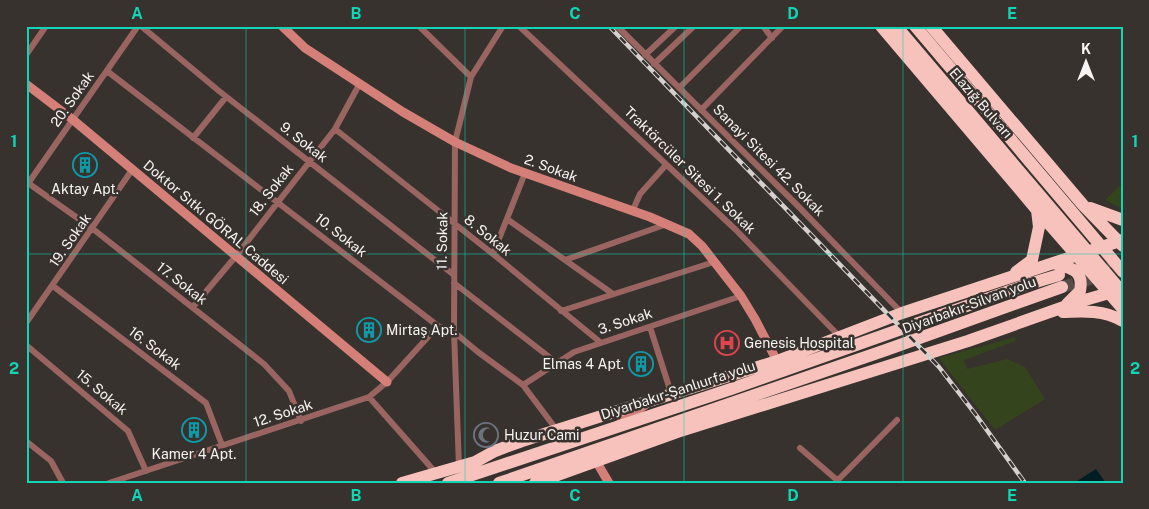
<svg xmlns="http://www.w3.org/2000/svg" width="1149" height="509" viewBox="0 0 1149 509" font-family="'Public Sans',sans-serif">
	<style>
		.green { fill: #34451d }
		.water { fill: #001d23 }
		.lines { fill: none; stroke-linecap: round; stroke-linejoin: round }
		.highway-tunnel { stroke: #544f4b; stroke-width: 12; stroke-dasharray: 12 6; stroke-linecap: butt }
		.street { stroke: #9a6560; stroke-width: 6 }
		.secondary { stroke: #d48078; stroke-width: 9 }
		.highway { stroke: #f7c2bb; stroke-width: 12 }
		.rail-casing { stroke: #d4d0cd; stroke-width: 4.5 }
		.rail { stroke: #37322e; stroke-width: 2.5; stroke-dasharray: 8; stroke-linecap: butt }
		.grid { fill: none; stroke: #11d5b4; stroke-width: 1; stroke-opacity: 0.55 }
		.labels { text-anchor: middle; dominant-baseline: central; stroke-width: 5; stroke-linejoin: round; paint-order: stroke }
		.street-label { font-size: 14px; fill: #f6f3f0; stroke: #37322e }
		.poi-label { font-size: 14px; fill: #f6f3f0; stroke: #37322e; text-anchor: start }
		.neatline { fill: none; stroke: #11d5b4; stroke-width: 2 }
		.grid-label { font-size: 16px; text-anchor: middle; font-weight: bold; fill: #11d5b4 }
	</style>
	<rect width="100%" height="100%" fill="#37322e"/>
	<path class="green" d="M1123 183V209L1105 200Z
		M1015 337 1016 341 964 360 967 369 1007 359 1025 367 1045 399 995 430 939 358Z"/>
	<path class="water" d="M1096 469 1106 483H1074Z"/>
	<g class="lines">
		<path class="highway-tunnel" d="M1089 267 1123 258
			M1062 287 1105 275"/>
		<path class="street" d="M141 26 219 91 454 275
			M419 26 471 77
			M519 26 736 230 839 336
			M617 26 795 203 902 313
			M763 26 772 38
			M26 55 46 26
			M645 55 676 26
			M654 64 694 26
			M107 71 438 326 454 332 478 352 523 385 553 425
			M679 88 741 26
			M701 110 783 26
			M335 129 493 254 600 342
			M193 138 226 97
			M28 183 93 229 264 364 289 391 301 421
			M27 185 138 26
			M632 212 640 194 666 165
			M507 219 613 294
			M493 254 525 173
			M565 260 667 224
			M454 283 557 363
			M53 286 206 403 222 445
			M193 307 236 256 335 129 360 83
			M561 311 714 262
			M26 323 132 170
			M650 327 671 393
			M26 345 128 431 146 471
			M523 385 574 352 741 296
			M369 397 436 473
			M26 441 51 461 63 483
			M800 448 837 480
			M459 467 454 332 455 142 471 77 503 26
			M109 483 369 397 387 382 438 326
			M835 483 897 420"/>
		<path class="secondary" d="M282 26 305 48 403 112 455 142 511 168 650 217 689 234 702 246 741 296 755 319 777 361
			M26 84 72 119 387 382
			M621 422 645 405
			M596 461 609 483"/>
		<path class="highway" d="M881 26 1037 210 1123 309
			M896 26 1123 293
			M915 26 1123 272
			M931 26 1083 205 1123 246
			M1090 208 1123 220
			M1053 263C1071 268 1084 269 1080 291L1067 304
			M1016 272 1032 260 1039 227 1037 210
			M1063 312C1084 311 1104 310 1123 321
			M402 483 475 462 495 451 522 441 777 361 902 313 1123 240
			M448 483 731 389 1029 284 1059 275
			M499 483 886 350 1062 287
			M535 483 677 432 968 341 1078 302 1123 289"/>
		<defs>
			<path id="rail" d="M609 26 939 367 976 415 1025 483"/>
		</defs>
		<use href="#rail" class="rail-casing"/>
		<use href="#rail" class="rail"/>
	</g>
	<path class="grid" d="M246 26V483M465 26V483M684 26V483M903 26V483M26 254H1123"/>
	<defs>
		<symbol id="building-ring" viewBox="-11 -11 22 22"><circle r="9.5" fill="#37322e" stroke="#0f9aa8" stroke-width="1.5"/><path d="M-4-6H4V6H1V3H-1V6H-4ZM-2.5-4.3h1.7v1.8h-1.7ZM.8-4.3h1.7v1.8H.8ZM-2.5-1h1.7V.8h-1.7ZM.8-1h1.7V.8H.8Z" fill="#0f9aa8"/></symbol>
		<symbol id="hospital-ring" viewBox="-11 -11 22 22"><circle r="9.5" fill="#37322e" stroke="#e0444e" stroke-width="1.5"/><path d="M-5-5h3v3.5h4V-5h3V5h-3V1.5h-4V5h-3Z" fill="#e0444e"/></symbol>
		<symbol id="mosque-ring" viewBox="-11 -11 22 22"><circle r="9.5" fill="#37322e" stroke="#6b7280" stroke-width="1.5"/><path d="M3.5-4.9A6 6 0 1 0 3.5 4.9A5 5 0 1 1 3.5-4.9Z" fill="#6b7280"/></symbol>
	</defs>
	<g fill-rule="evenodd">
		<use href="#building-ring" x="71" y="151" width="28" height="28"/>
		<use href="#building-ring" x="355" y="316" width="28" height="28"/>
		<use href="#hospital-ring" x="713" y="329" width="28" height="28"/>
		<use href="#building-ring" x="627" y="350" width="28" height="28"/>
		<use href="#building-ring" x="180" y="416" width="28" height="28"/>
		<use href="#mosque-ring" x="472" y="421" width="28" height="28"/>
	</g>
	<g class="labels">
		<g class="street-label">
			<text transform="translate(72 99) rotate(-55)">20. Sokak</text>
			<text transform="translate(981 103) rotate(49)">Elazığ Bulvarı</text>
			<text transform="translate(304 142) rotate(38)">9. Sokak</text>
			<text transform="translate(769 160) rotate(45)">Sanayi Sitesi 42. Sokak</text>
			<text transform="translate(551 168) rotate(20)">2. Sokak</text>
			<text transform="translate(690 170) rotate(44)">Traktörcüler Sitesi 1. Sokak</text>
			<text transform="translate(271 190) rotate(-52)">18. Sokak</text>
			<text transform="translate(216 222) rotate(40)">Doktor Sıtkı GÖRAL Caddesi</text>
			<text transform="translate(341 235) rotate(38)">10. Sokak</text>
			<text transform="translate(488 235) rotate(39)">8. Sokak</text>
			<text transform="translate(70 240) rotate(-55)">19. Sokak</text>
			<text transform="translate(442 241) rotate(-89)">11. Sokak</text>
			<text transform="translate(182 283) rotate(38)">17. Sokak</text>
			<text transform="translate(969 305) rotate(-20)">Diyarbakır-Silvan yolu</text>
			<text transform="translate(625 321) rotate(-18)">3. Sokak</text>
			<text transform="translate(155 348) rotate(37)">16. Sokak</text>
			<text transform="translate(678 390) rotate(-18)">Diyarbakır-Şanlıurfa yolu</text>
			<text transform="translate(102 392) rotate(40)">15. Sokak</text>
			<text transform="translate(283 413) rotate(-18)">12. Sokak</text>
		</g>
		<g class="poi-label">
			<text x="85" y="189" text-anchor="middle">Aktay Apt.</text>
			<text x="386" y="330">Mirtaş Apt.</text>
			<text x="744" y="343">Genesis Hospital</text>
			<text x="624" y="364" text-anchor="end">Elmas 4 Apt.</text>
			<text x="504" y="435">Huzur Cami</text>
			<text x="194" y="454" text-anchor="middle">Kamer 4 Apt.</text>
		</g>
	</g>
	<rect width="1149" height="509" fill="none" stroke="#37322e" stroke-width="55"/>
	<g transform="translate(1086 62)" stroke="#37322e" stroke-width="4" paint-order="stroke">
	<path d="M0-4L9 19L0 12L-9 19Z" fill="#f6f3f0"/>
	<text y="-8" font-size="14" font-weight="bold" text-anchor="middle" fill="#f6f3f0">K</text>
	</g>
	<rect x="28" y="28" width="1094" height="454" class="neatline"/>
	<g class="grid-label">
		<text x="137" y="19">A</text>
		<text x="356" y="19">B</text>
		<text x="575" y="19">C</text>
		<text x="793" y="19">D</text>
		<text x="1012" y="19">E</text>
		<text x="14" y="147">1</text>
		<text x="1135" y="147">1</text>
		<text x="14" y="374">2</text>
		<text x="1135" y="374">2</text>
		<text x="137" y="501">A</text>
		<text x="356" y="501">B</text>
		<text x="575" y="501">C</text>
		<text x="793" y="501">D</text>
		<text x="1012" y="501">E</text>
	</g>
</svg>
